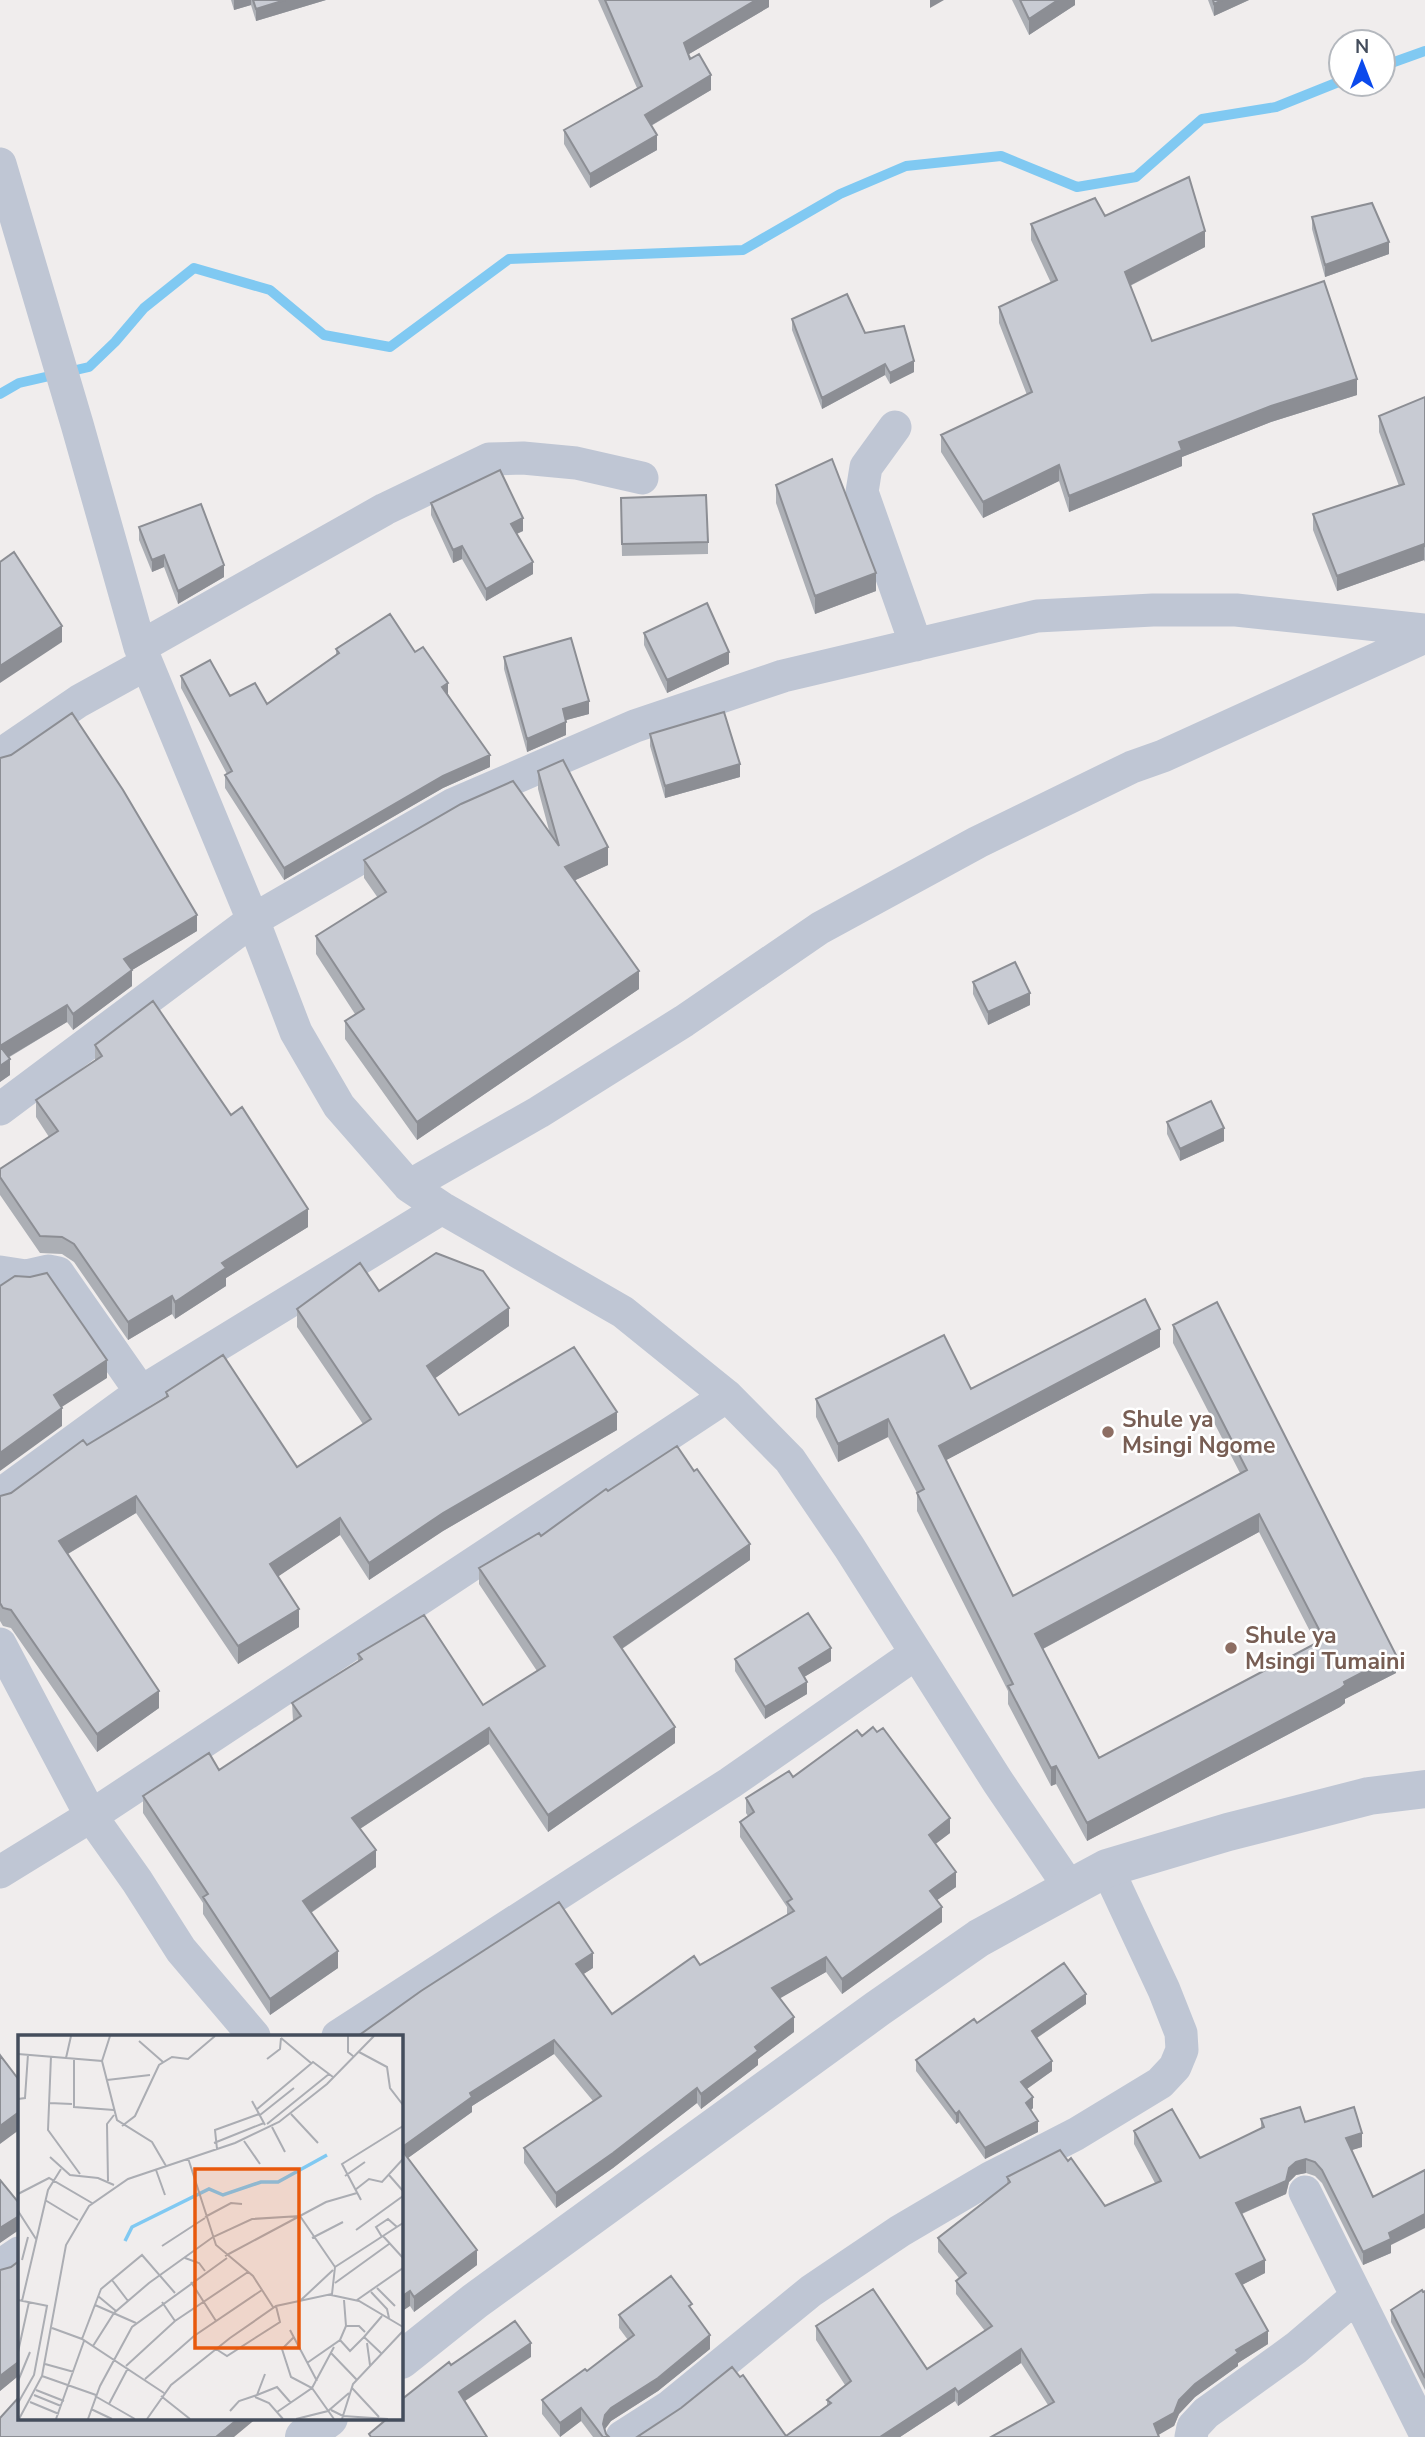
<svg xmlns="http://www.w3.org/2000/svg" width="1425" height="2437" viewBox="0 0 1425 2437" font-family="'Nunito Sans',sans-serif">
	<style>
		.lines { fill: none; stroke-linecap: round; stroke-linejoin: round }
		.stream { stroke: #80c9f2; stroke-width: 10 }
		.minor { stroke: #bfc6d4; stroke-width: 33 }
		.tertiary { stroke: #bfc6d4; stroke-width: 38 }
		.wall { fill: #acafb5; fill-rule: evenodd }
		.shaded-wall { fill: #8c8e94 }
		.building { fill: #c8cbd3; stroke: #8c8e94; stroke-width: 2; fill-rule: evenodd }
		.education-dot { fill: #8d6e63; stroke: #fff; stroke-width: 2.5 }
		.labels { text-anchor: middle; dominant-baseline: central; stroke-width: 5; stroke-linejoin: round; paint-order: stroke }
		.education-label { font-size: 23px; font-weight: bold; fill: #785e54; stroke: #fff; text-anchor: start }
		.inset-river { fill: none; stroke: #80c9f2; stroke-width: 3.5 }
		.inset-road { fill: none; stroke: #abadb3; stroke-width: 2 }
		.view { fill: #e8590c; fill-opacity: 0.15; stroke: #e8590c; stroke-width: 3.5 }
		.inset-edge { fill: none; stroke: #444d5c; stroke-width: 3.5 }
	</style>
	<rect width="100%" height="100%" fill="#f0eded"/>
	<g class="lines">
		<path class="stream" d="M1383 66 1425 51
			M0 394 19 383 89 367 115 342 144 308 194 268 270 290 324 335 390 347 509 259 743 250 840 194 906 166 1001 156 1077 187 1136 177 1202 119 1276 107 1341 81"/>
		<path class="minor" d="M0 164 77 424 140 647 253 920 296 1032 339 1106 409 1186 442 1208 623 1312 727 1396 790 1460 849 1547 998 1782 1070 1888
			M895 427 866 467 862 492 916 645
			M140 647 385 509 489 459 523 458 576 463 642 478
			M0 755 79 701 146 664
			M0 1109 253 920 452 805 635 726 783 676 1037 616 1153 610H1236L1425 630
			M409 1186 539 1112 684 1021 820 928 978 842 1132 767 1163 756 1425 637
			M0 1272 26 1276 48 1271 58 1273 141 1392
			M0 1495 141 1392 442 1208
			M0 1644 91 1816 137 1881 181 1950 254 2036
			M0 1872 91 1816 727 1396
			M338 2036 730 1783 915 1654
			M1305 2192 1425 2433
			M0 2266 19 2253
			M622 2437 669 2407 811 2291 900 2231 990 2178 1076 2134 1160 2083 1175 2067 1182 2050 1181 2033 1164 1990 1107 1868
			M1191 2437 1193 2427 1206 2413 1296 2348 1357 2296"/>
		<path class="tertiary" d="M401 2360 475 2301 877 2009 979 1938 1070 1888 1107 1868 1228 1832 1369 1796 1425 1789
			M304 2437 329 2418"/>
	</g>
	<path class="wall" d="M231 0H326L256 21 251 5 234 10Z
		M598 0H769V7L689 54 711 90 651 126 657 150 590 188 564 144V130L637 88Z
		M1012 0H1075V5L1029 35Z
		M1208 0H1249L1214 16Z
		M1105 216 1205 247 1130 286 1152 341 1357 395 1271 422 1182 457V466L1069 512 1059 481 983 518 941 452V435L1027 395 999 323V307L1051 283 1031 240V224Z
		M1312 217 1389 254 1325 277 1312 229Z
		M792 319 865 333 914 372 890 384 885 375 822 409 792 330Z
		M1425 397V562L1424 560 1337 591 1313 530V514L1399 486 1379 432V416Z
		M776 485 876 591 815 614 776 503Z
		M431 503 523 531 517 534 533 574 486 601 462 559 453 563 431 515Z
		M621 510 708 542V554L622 556Z
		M139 527 224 577 178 604 164 567 152 572 139 540Z
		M644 633 729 664 667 693 644 645Z
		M336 649 415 652 448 694 490 767 443 788 284 880 225 788V775L227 774 181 688V676L230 696 267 704 336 655Z
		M504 657 589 714 566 720V735L527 752 504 669Z
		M650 734 740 777 665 798 650 746Z
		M0 758 197 931 132 970V986L73 1030 67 1022 8 1058 10 1075 0 1082Z
		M538 771 608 865 575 880 639 989 417 1140 345 1039V1021L355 1014 316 954V936L378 898 364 878V860L550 834 538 789Z
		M973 982 1030 1005 988 1025 973 994Z
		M95 1045 308 1227 226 1278V1286L175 1319 172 1314 128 1340 74 1262 62 1254 40 1253 0 1195V1169L49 1137 36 1117V1100L95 1061Z
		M1167 1122 1224 1141 1180 1161 1167 1134Z
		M379 1291 509 1326 435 1378 459 1415 617 1430 443 1531 369 1580 340 1535 278 1576 299 1627 238 1664 136 1513 68 1554 159 1708 97 1752 11 1628 3 1626 0 1621V1496L11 1493 166 1398V1392L297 1467 363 1424 297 1327V1309Z
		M1173 1325 1396 1673 1345 1699V1703L1340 1707 1087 1841 1056 1784 1051 1786 1008 1704V1691L917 1511V1493L888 1437 838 1462 816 1417V1399L971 1389 1160 1347 946 1460 1013 1596 1240 1473 1173 1343ZM1259 1532 1316 1643 1099 1758 1043 1649Z
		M608 1491 750 1560 622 1649 675 1743 548 1832 489 1744 360 1829 376 1867 311 1913 338 1968 270 2015 203 1914V1903L143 1813V1796L219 1770 293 1721 292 1703 358 1662V1654L483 1705 537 1671 479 1584V1568L541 1536Z
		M735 1659 831 1661 804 1677 807 1694 765 1719 735 1671Z
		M793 1777 950 1833 935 1844 956 1887 937 1900 942 1922 842 1994 826 1972 779 1998 794 2032 758 2059V2065L701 2109 697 2103 613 2168 556 2208 524 2163V2148L593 2101 554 2054 472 2106V2112L408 2158 477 2265 414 2312 410 2306 401 2036 593 1968 583 1974 612 2014 787 1915V1907L740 1837V1822L748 1816 746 1813V1798Z
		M1086 2004 1037 2038 1052 2071 1027 2089 1033 2108 1031 2110 1038 2132 985 2159 959 2122 956 2124 916 2071V2060L977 2023Z
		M1261 2119 1305 2122 1362 2147 1351 2150 1391 2245V2253L1363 2265 1322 2183 1315 2176 1306 2173 1296 2175 1289 2182 1286 2194 1242 2214 1265 2273 1242 2285 1268 2344 1238 2363V2366L1195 2397 1179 2414 1174 2426 1048 2405 1021 2363 958 2406 955 2401 900 2437H637L786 2436 827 2406V2400L845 2385 816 2340V2326L927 2369 985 2331 956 2294V2281L959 2278 938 2252V2238L1007 2184V2177L1068 2161 1105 2206 1155 2183 1134 2144V2131L1200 2158 1261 2128Z
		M19 2261V2379L17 2377 0 2391V2270L11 2267Z
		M1425 2291V2390L1391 2322V2310Z
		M692 2309 710 2349 658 2391 611 2421 605 2429 606 2434 609 2437H593L581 2421 560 2437 542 2414V2400L587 2371 628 2340 619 2328V2315Z"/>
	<path class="shaded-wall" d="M234 0H251V5L234 10Z
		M285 0H326L256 21V9Z
		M756 0H769V7L684 57V43Z
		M930 0H944L930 8Z
		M1058 0H1075V5L1029 35V19Z
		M1222 0H1249L1214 16V4Z
		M711 75V90L645 129V115Z
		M657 135V150L590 188V174Z
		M1205 231V247L1125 288V272Z
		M1389 242V254L1325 277V265Z
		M914 361V372L890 384V373Z
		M885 364V375L822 409V398Z
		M1357 379V395L1271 422 1182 457V466L1069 512V496L1179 442 1271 406Z
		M1059 465V481L983 518V502Z
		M523 518V531L511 536V524Z
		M1424 544V560L1337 591V576Z
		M462 546V559L453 563V550Z
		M164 555V567L152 572V560Z
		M533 562V574L486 601V589Z
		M224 565V577L178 604V591Z
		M876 573V591L815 614V596Z
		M62 626V642L0 683V666Z
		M729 652V664L667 693V680Z
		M448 683V696L442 687Z
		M589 701V714L563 721V709Z
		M566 722V735L527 752V739Z
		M490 755V767L443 788 284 880V868L443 776Z
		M740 764V777L665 798V786Z
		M608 847V865L565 885V867Z
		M197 915V931L124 975V959Z
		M132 970V986L73 1030V1014Z
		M639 971V989L417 1140V1122Z
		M1030 993V1005L988 1025V1012Z
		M67 1005V1022L0 1062V1046Z
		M10 1059V1075L0 1082V1066Z
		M1224 1128V1141L1180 1161V1149Z
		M308 1209V1227L226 1278V1286L175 1319V1302L222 1263Z
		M172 1296V1314L128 1340V1322Z
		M509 1308V1326L427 1384V1366Z
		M1160 1329V1347L939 1464V1446Z
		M107 1360V1378L54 1412V1395Z
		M62 1408V1426L0 1471V1453Z
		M617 1412V1430L443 1531 369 1580V1563L443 1513Z
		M888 1419V1437L838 1462V1444Z
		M136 1496V1513L59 1559V1541Z
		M1259 1514V1532L1035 1653V1634Z
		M340 1518V1535L270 1582V1564Z
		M750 1544V1560L614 1654V1637Z
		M299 1609V1627L238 1664V1646Z
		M831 1648V1661L799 1680V1668Z
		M1396 1655V1673L1345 1699V1703L1340 1707 1087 1841V1823L1344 1682Z
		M807 1682V1694L765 1719V1707Z
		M159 1691V1708L97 1752V1734Z
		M675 1727V1743L548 1832V1815Z
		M489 1728V1744L352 1834V1818Z
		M1056 1766V1784L1051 1786V1768Z
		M950 1818V1833L929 1849V1835Z
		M376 1850V1867L303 1918V1901Z
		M956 1872V1887L930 1905V1891Z
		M942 1907V1922L842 1994V1979Z
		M338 1951V1968L270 2015V1999Z
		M593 1953V1968L576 1979V1964Z
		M826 1957V1972L772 2003V1988Z
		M1086 1994V2004L1032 2041V2031Z
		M794 2017V2032L758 2059V2065L701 2109V2094L755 2047Z
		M554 2040V2054L472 2106V2112L401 2163V2148L470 2093Z
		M1052 2061V2071L1021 2093V2082Z
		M697 2088V2103L613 2168 556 2208V2193Z
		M1033 2097V2108L1026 2114V2103Z
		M959 2111V2122L956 2124V2114Z
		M19 2112V2130L0 2144V2126Z
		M1038 2121V2132L985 2159V2148Z
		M1362 2133V2147L1346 2152V2138Z
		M1306 2159V2173L1296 2175 1289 2182 1286 2194 1236 2216V2203L1289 2168 1296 2162Z
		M1425 2214V2228L1391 2245V2253L1363 2265V2252L1389 2233Z
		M19 2216V2230L0 2243V2228Z
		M477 2250V2265L414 2312V2297Z
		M1265 2260V2273L1236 2288V2274Z
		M410 2291V2306L401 2312V2297Z
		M1268 2331V2344L1238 2363V2366L1195 2397 1179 2414 1174 2426 1155 2437 1154 2424 1195 2384 1236 2350Z
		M710 2335V2349L658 2391 611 2421 605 2429 603 2424 605 2415 611 2408Z
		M531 2343V2357L459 2405V2392Z
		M1021 2349V2363L958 2406V2392Z
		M17 2363V2377L0 2391V2376Z
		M955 2388V2401L900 2437H880Z
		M581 2408V2421L560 2437V2423Z
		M239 2418H257L234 2437H216Z"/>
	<path class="building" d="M253 0H285L256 9Z
		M605 0H756L684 43 690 59 699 54 711 75 645 115 657 135 590 174 564 130 642 86Z
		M1020 0H1058L1029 19Z
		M1213 0H1222L1214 4Z
		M1189 177 1205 231 1125 272 1152 341 1324 281 1357 379 1271 406 1179 442 1182 450 1069 496 1059 465 983 502 941 435 1032 392 999 307 1057 280 1031 224 1095 198 1105 216Z
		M1372 203 1389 242 1325 265 1312 217Z
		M847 294 865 333 904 326 914 361 890 373 885 364 822 398 792 319Z
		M1425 397V547L1424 544 1337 576 1313 514 1404 484 1379 416Z
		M832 459 876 573 815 596 776 485Z
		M500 470 523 518 511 524 533 562 486 589 462 546 453 550 431 503Z
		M706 495 708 542 622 544 621 498Z
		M201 504 224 565 178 591 164 555 152 560 139 527Z
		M14 552 62 626 0 666V562Z
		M707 603 729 652 667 680 644 633Z
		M390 614 415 652 423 647 448 683 442 687 490 755 443 776 284 868 225 775 232 771 181 676 210 660 230 696 255 683 267 704 339 653 336 649Z
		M571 638 589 701 563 709 566 722 527 739 504 657Z
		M724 712 740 764 665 786 650 734Z
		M72 713 123 790 197 915 124 959 132 970 73 1014 67 1005 0 1046 10 1059 0 1066V758L11 755Z
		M563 760 608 847 565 867 639 971 417 1122 345 1021 364 1009 316 936 386 892 364 860 461 804 513 781 559 846 538 771Z
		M1015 962 1030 993 988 1012 973 982Z
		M153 1001 231 1115 242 1107 308 1209 222 1263 226 1268 175 1302 172 1296 128 1322 74 1244 62 1237 40 1236 0 1177V1169L58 1131 36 1100 102 1056 95 1045Z
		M1211 1101 1224 1128 1180 1149 1167 1122Z
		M436 1253 483 1271 509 1308 427 1366 459 1415 574 1347 617 1412 443 1513 369 1563 340 1518 270 1564 299 1609 238 1646 136 1496 59 1541 159 1691 97 1734 11 1610 3 1608 0 1603V1496L11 1493 83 1440 87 1445 168 1396 166 1392 223 1355 297 1467 371 1419 297 1309 360 1263 379 1291Z
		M47 1273 107 1360 54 1395 62 1408 0 1453V1286L15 1276 30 1277Z
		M1145 1299 1160 1329 939 1446 1013 1596 1247 1470 1173 1325 1217 1302 1396 1655 1344 1682 1345 1685 1340 1689 1087 1823 1056 1766 1051 1768 1008 1686 1013 1684 917 1493 924 1489 888 1419 838 1444 816 1399 944 1335 971 1389ZM1259 1514 1324 1639 1099 1758 1035 1634Z
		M677 1446 694 1471 697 1469 750 1544 614 1637 675 1727 548 1815 489 1728 352 1818 376 1850 303 1901 338 1951 270 1999 203 1897 208 1894 143 1796 209 1753 219 1770 301 1716 292 1703 362 1659 358 1654 424 1615 483 1705 545 1666 479 1568 539 1533 541 1536 606 1489 608 1491Z
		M808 1613 831 1648 799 1668 807 1682 765 1707 735 1659Z
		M873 1727 877 1732 883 1728 950 1818 929 1835 956 1872 930 1891 942 1907 842 1979 826 1957 772 1988 794 2017 755 2047 758 2051 701 2094 697 2088 613 2153 556 2193 524 2148 601 2096 554 2040 470 2093 472 2097 401 2148V2036H358L421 1991 559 1902 593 1953 576 1964 612 2014 694 1956 700 1965 794 1911 787 1902 792 1899 740 1822 754 1812 746 1798 789 1771 793 1777 857 1730 862 1736Z
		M1064 1963 1086 1994 1032 2031 1052 2061 1021 2082 1033 2097 1026 2103 1038 2121 985 2148 959 2111 956 2114 916 2060 974 2019 977 2023Z
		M0 2055 19 2080V2112L0 2126Z
		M1300 2107 1305 2122 1354 2107 1362 2133 1346 2138 1373 2197 1425 2170V2214L1389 2233 1391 2239 1363 2252 1322 2170 1315 2162 1306 2159 1296 2162 1289 2168 1286 2181 1236 2203 1265 2260 1236 2274 1268 2331 1236 2350 1238 2353 1195 2384 1179 2400 1174 2413 1154 2424 1159 2437H991L1054 2402 1021 2349 958 2392 955 2388 880 2437H637L681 2408 732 2367 740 2377 743 2375 786 2436 831 2403 827 2400 851 2381 816 2326 873 2289 927 2369 992 2326 956 2281 966 2273 938 2238 1010 2182 1007 2177 1060 2150 1068 2161 1071 2158 1105 2206 1161 2181 1134 2131 1172 2109 1200 2158 1264 2127 1261 2119Z
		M401 2149 477 2250 414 2297 410 2291 401 2297Z
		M0 2180 19 2203V2216L0 2228Z
		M19 2261V2365L17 2363 0 2376V2270L11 2267Z
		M671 2276 692 2304 689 2306 710 2335 658 2378 611 2408 605 2415 603 2424 606 2434 609 2437H603L581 2408 560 2423 542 2400 585 2369 587 2371 634 2335 619 2315Z
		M1422 2290 1423 2292 1425 2291V2378L1391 2310Z
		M515 2321 531 2343 459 2392 487 2437H371L369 2434 388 2418H401V2400L449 2362 451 2365Z
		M19 2397V2418H239L216 2437H0V2418Z"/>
	<g class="education-dot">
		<circle cx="1108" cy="1432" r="7"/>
		<circle cx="1231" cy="1648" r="7"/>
	</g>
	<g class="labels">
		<g class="education-label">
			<text x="1122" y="1419">Shule ya<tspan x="1122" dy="26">Msingi Ngome</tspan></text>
			<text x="1245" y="1635">Shule ya<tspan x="1245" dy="26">Msingi Tumaini</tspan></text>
		</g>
	</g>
	<g transform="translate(18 2035)">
		<rect width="385" height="385" fill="#f0eded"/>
		<path class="inset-river" d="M107 206 114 192 191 154 205 160 243 147H260L309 120"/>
		<path class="inset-road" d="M330 1V17L335 21M263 3 293 28M121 6 145 27M341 17 369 32 372 53 385 70M0 19 84 26 99 85 134 107 148 131M33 21 30 95 62 139M48 23 53 1M56 23V72L96 75M249 24 262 14 263 3M84 26 92 1M89 45 132 40M0 64 7 63 10 19M234 66 247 90M31 68 54 69M238 75 295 27 315 42M273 79 300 108M242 80 276 53M249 89 311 39M104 91 117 81 141 30 154 22 170 24 197 1M254 92 267 117M226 106 242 129M196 108 246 88M199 114 197 95 241 79M32 122 52 140 80 143 96 150M170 123 198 210 235 241 255 272M138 135 147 160M371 140 385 156M327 141 347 127M90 146 89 89 96 80M337 155 351 144 364 147 385 124M0 159 31 143 74 168M27 165 60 185M343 165 324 129 385 91M0 176 18 204M187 182 213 168 224 169M338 195 385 161M365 201 385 223M364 202 358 192 370 184 379 192M294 203 325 187M144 211 187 183M207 221 308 167 339 158M167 223 181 228 187 236M4 225 10 202M94 245 110 266M173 247 198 286M317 248 371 209M359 253 377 271M353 257 369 274 371 283M313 260 341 266 385 292M80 261 98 276M0 265 30 271M283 265 315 235M339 265 385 233M4 266 30 155 43 134M144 267 157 286M77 270 118 288M328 291H341L347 297M34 293 64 304 146 358M272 295 299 346M276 302 264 314 273 342 294 353 316 384M64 304 83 254 124 220 157 258M322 305 332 316 346 302M349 308 352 330M75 311 96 278 131 248 195 202 234 184 282 181 317 232M198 314 209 321 262 287 258 271M0 317 11 267M313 318 339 345M364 319 346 302 364 281M289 328 322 305 328 291 326 265M27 329 56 337M108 331 157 286 230 237M24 341 78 360M127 344 176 301 244 255M0 346 12 317M334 353 361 382M18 355 46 366M16 360 43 371M239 360 259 352 273 368M77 361 117 384M143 361 172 384M237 362 251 368 265 384M12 367 41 379M0 368 16 340 29 271M91 369 110 333M73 374 94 384M313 375 325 381 370 384M212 376 221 366 239 360 247 339M259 377 294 353 316 312M1 384 24 341 48 210 71 171 110 144 217 108 261 87 309 49 356 1M38 384 66 306M70 384 82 351 114 292 209 223M129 384 153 350 212 303 258 271 314 259 317 232 385 188M278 384 310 376 331 358M324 384 335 349 385 296"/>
		<path class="view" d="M177 134H281V313H177Z"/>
		<rect width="385" height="385" class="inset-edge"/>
	</g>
	<g transform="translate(1362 63)"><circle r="33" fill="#ffffff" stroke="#b4b8be" stroke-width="2"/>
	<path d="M0-5L12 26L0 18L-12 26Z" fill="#0b4aec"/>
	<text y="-10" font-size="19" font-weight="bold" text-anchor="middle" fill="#444d5c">N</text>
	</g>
</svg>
